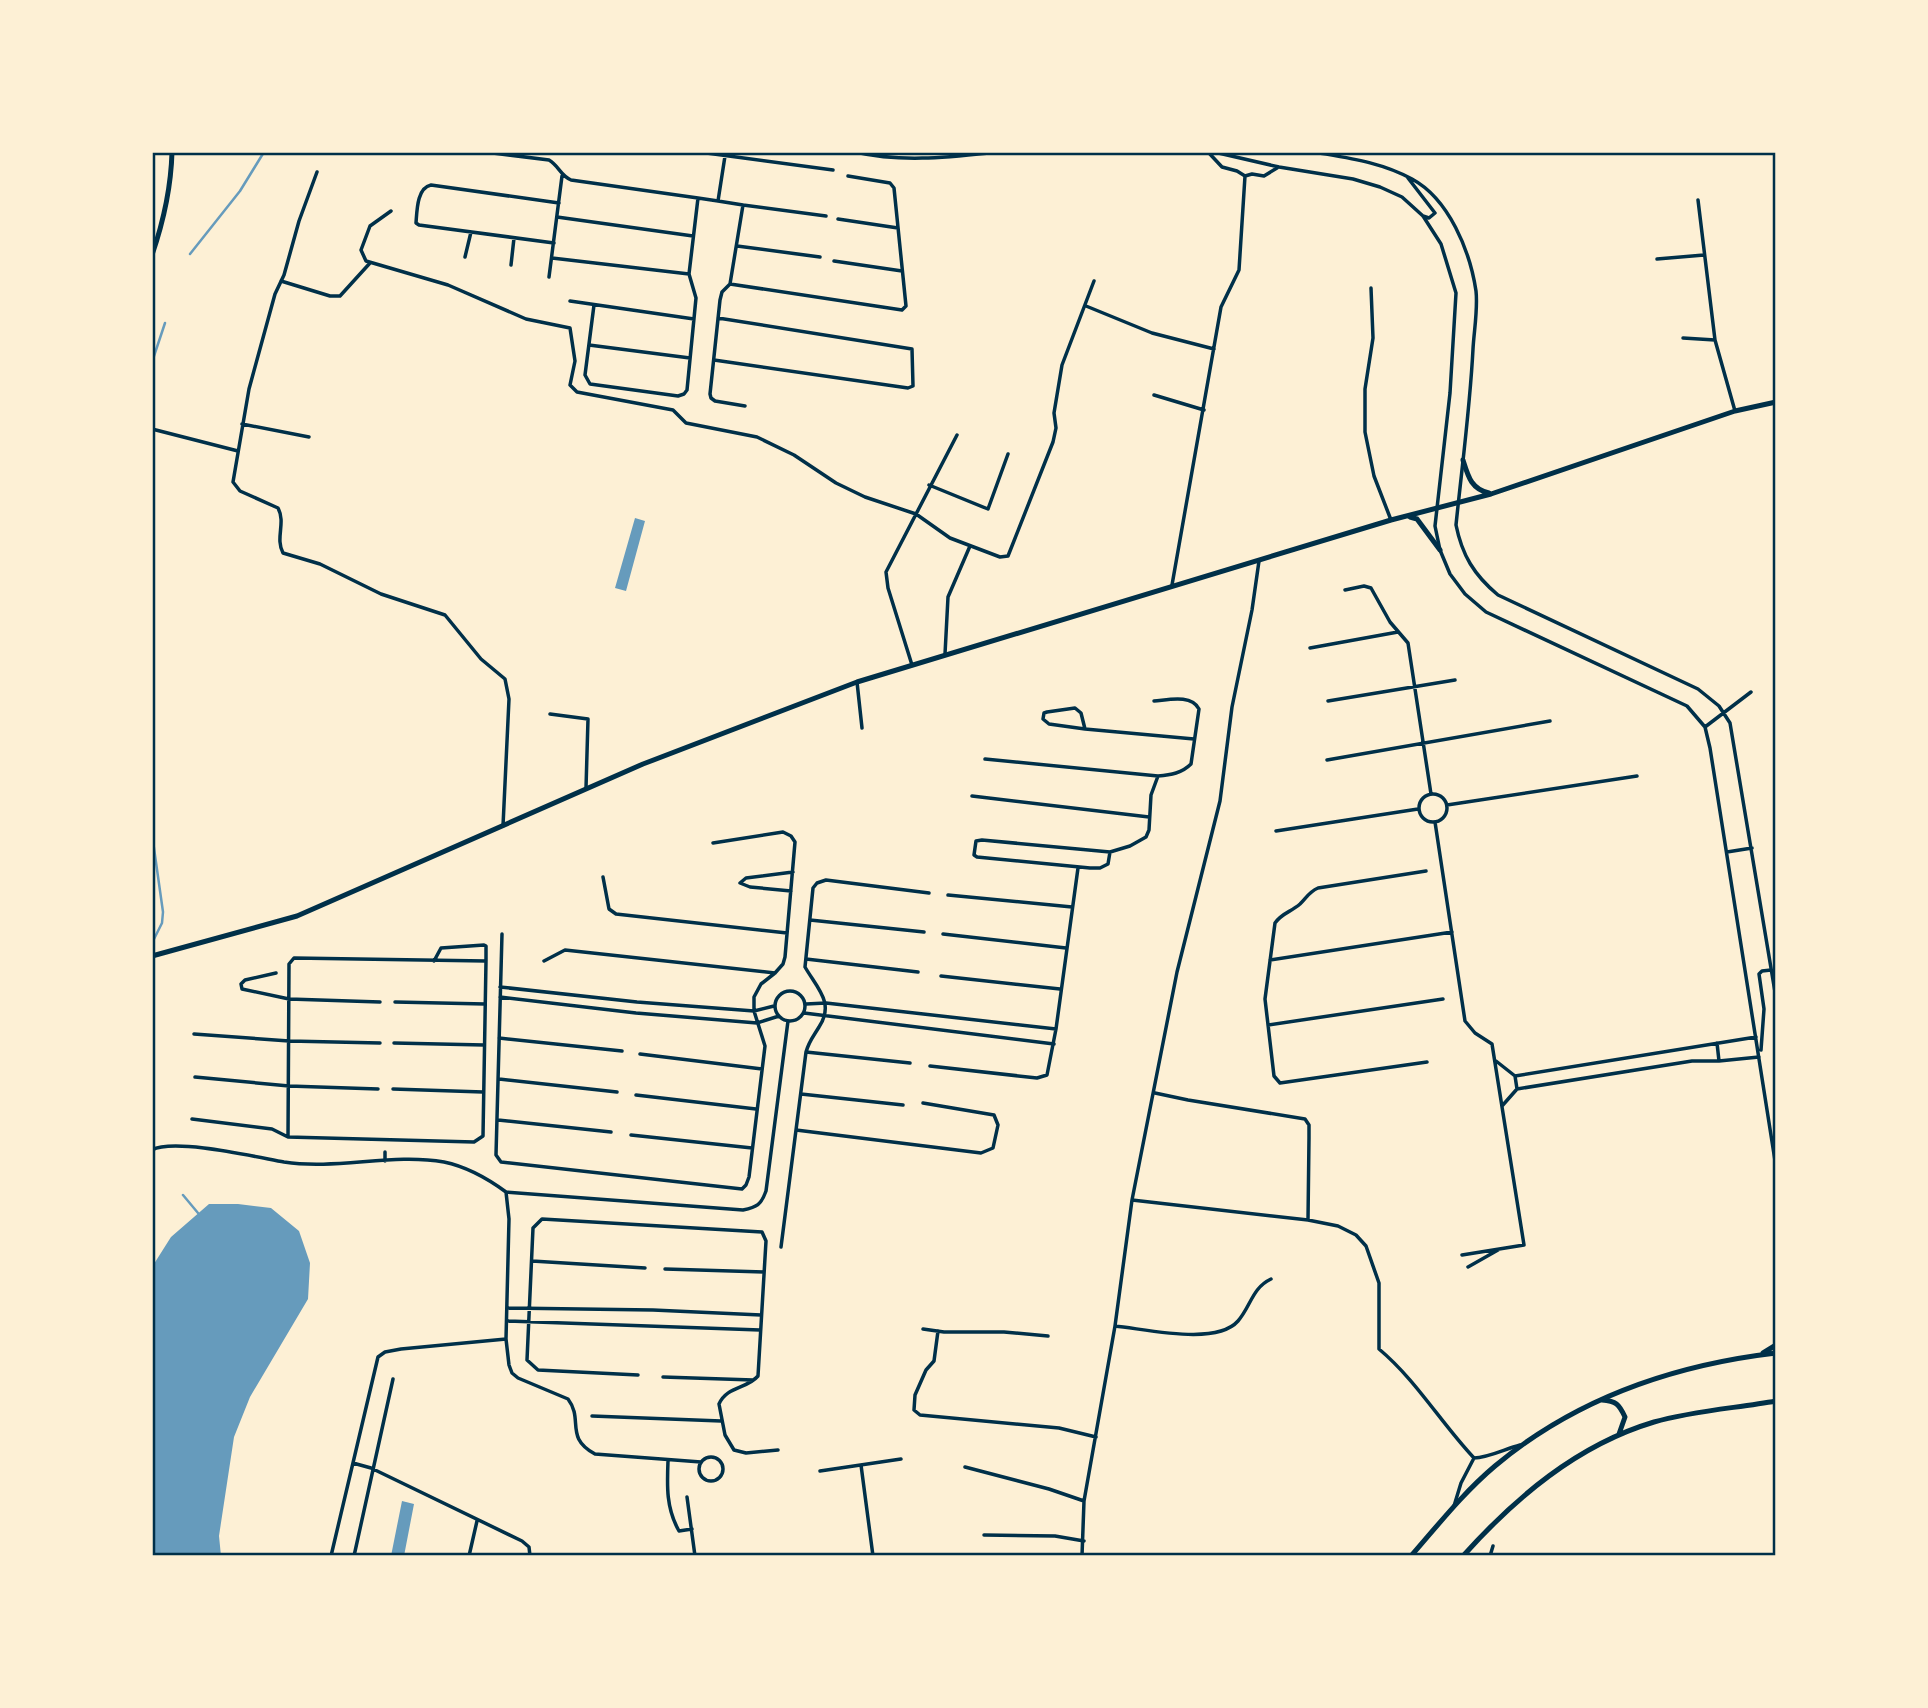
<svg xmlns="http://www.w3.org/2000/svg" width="1928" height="1708" viewBox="0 0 1928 1708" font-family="Rubik,sans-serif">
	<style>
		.water { fill: #669bbc }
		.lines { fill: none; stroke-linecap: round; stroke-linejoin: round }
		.stream { stroke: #669bbc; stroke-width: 2.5 }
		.minor { stroke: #003049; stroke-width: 3.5 }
		.tertiary { stroke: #003049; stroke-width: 5 }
		.secondary { stroke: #003049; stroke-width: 5 }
		.neatline { fill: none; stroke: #003049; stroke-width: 2.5 }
	</style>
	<rect width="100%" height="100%" fill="#fdf0d5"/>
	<path class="water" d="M635 518 645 521 626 591 615 588Z
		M209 1204H238L271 1208 299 1231 310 1263 308 1299 250 1397 234 1437 219 1536 221 1556H152V1267L171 1237Z
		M402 1501 414 1504 404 1556H391Z"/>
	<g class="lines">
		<path class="stream" d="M190 254 240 191 264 152
			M152 362 165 323
			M152 834 163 912 162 923 154 939
			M183 1195 198 1213"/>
		<path class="minor" d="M485 152 549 160C559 166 560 175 571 180L698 198
			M699 152 833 170
			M724 152 725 156 718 201 743 205 730 284 722 292 720 300 710 394 711 398 715 401 745 406
			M855 152C903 163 950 157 998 152
			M1208 152 1222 167 1237 171 1245 176 1252 174 1264 176 1277 168
			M1214 152 1279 167 1353 179 1380 187 1402 197 1423 216 1441 244 1456 293 1450 393 1435 526 1440 550 1450 574 1465 594 1486 612 1687 706 1705 727 1710 748 1776 1167
			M1314 152C1348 158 1381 162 1412 179 1449 199 1470 251 1476 291 1478 309 1474 331 1473 349 1470 408 1462 466 1456 525 1462 555 1474 575 1498 595L1698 689 1719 706 1730 723 1776 998
			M317 172 299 221 284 275 275 294 249 389 233 482 240 491 278 508C286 523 275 538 283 553L320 564 381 594 445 615 481 659 505 679 509 699 503 826
			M1408 178 1435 213 1429 218 1423 216
			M1698 200 1715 340 1735 411
			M743 205 826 216
			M391 211 370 226 361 250 366 261 448 285 526 319 570 328 575 361 570 385 577 392 673 410 686 423 757 437 794 455 836 483 865 497 916 514 950 538 1000 557 1008 556 1053 442 1056 428 1054 413 1062 365 1094 281
			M557 217 693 236
			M838 219 898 228
			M554 243 419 225 416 223C417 210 417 188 431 185L559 203
			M737 246 820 257
			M465 257 471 232
			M552 258 689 274
			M1657 259 1704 255
			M834 261 902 271
			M511 265 514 238
			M549 277 562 176
			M281 281 330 296H340L370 263
			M730 284 902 310 906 306 894 188 890 183 848 176
			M1371 288 1373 338 1365 389V432L1374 476 1391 520
			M570 301 694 319
			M594 305 585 375 590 384 678 396 684 394 687 390 696 298 689 274 698 198 718 201
			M1086 306 1152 333 1214 349
			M1683 338 1715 340
			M589 345 690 358
			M714 360 908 388 913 386 912 349 718 318
			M1154 395 1204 410
			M242 424 309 437
			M152 429 238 451
			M929 485 988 509 1008 454
			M1172 585 1221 307 1239 270 1245 176
			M1345 590 1364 586 1371 588 1390 622 1408 643 1431 794
			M1310 648 1398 632
			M945 654 948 597 970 546
			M912 665 888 588 886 572 957 435
			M857 682 862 728
			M1328 701 1455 680
			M1075 708 1081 713 1085 729 1049 724 1043 719 1044 713 1047 712Z
			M550 714 588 719 586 788
			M1705 727 1751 692
			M1085 729 1194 739
			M985 759 1158 776
			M1327 760 1550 721
			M1419 808a14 14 0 1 1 28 0a14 14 0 1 1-28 0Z
			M972 796 1149 817
			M1447 805 1637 776
			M1435 822 1465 1021 1475 1033 1492 1044 1524 1245 1462 1255
			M1276 831 1418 809
			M1110 852 1108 864 1100 868H1090L977 857 974 855 976 841 982 840 1110 852 1130 846 1146 837 1149 830 1151 795 1158 776C1171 775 1182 773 1191 764L1199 709C1191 694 1168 700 1154 701
			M1727 852 1752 848
			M1426 871 1318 888C1309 892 1307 897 1300 904 1291 912 1282 913 1275 923L1265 999 1274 1076 1280 1083 1427 1062
			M603 877 609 909 616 914 787 933
			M791 891 750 887 740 883 746 878 793 872
			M948 895 1072 907
			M810 920 924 932
			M502 934 496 1155 501 1162 742 1189 746 1185 749 1177 765 1046 754 1011V997L761 984 775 973 783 964 785 957 795 842 791 836 783 832 713 843
			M943 934 1066 948
			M294 958 486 961 483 1136 474 1142 288 1137 289 964Z
			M806 959 918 972
			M1270 960 1452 932
			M434 961 441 948 484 945 486 946V961
			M544 961 565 950 775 973
			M276 973 245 980 241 984 242 989 289 999 380 1002
			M941 976 1060 989
			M500 987 637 1002 754 1011 774 1006
			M775 1006a15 15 0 1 1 30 0a15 15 0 1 1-30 0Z
			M500 997 636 1013 757 1023 779 1016
			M395 1002 485 1004
			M806 1004 826 1003 1056 1029
			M804 1013 1054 1044
			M1268 1025 1443 999
			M194 1034 289 1041 380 1043
			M499 1038 622 1051
			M394 1043 484 1045
			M1717 1043 1719 1061
			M1761 1050 1764 1009 1759 974 1762 971 1771 970
			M806 1052 910 1063
			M640 1054 762 1069
			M1496 1061 1515 1076 1756 1037
			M930 1066 1037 1078 1047 1075 1056 1029 1078 868
			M1515 1076 1517 1089
			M195 1077 289 1086 378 1089
			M499 1079 617 1092
			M393 1089 483 1092
			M1155 1093 1188 1100 1305 1119 1309 1125V1138L1308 1220
			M801 1094 903 1105
			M636 1095 756 1109
			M1502 1106 1517 1089 1692 1061H1719L1759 1057
			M192 1119 272 1129 288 1137
			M498 1120 611 1132
			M796 1130 981 1153 993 1148 998 1125 994 1115 923 1103
			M631 1135 752 1148
			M152 1150C174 1138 256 1157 284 1162 337 1170 392 1153 444 1162 468 1167 487 1178 506 1192L509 1219 506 1339 509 1365 512 1373 518 1378 568 1399C584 1420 564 1437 595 1454L701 1462
			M385 1161V1152
			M506 1192 743 1210C757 1207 761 1205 766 1191L788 1021
			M1132 1200 1308 1220 1338 1226 1356 1235 1366 1246 1379 1283V1349C1416 1380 1441 1423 1474 1458
			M781 1247 806 1052C809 1041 813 1037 819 1027 835 1003 817 988 805 967L813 888 817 883 826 880 929 893
			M532 1261 645 1268
			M1468 1267 1498 1250
			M665 1269 764 1272
			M508 1308 653 1310 761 1315
			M507 1321 760 1330
			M1115 1326C1146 1329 1216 1346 1238 1321 1251 1306 1252 1288 1271 1279
			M923 1329 944 1332H1004L1048 1336
			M938 1331 934 1361 926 1370 915 1395 914 1410 920 1415 1059 1428 1096 1437
			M638 1375 538 1370 527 1360 533 1228 542 1219 762 1232 766 1241 758 1376C747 1389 727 1386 719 1404L725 1435 734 1450 746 1453 778 1450
			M663 1377 753 1380
			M592 1416 721 1421
			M699 1469a12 12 0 1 1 24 0a12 12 0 1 1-24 0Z
			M668 1461C667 1486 666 1508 679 1531L692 1529
			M353 1463 371 1468 522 1541 529 1547 530 1556
			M861 1465 873 1556
			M965 1467 1049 1489 1084 1501
			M820 1471 901 1459
			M687 1497 695 1556
			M1454 1506 1461 1483 1474 1458C1488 1458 1505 1449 1520 1445
			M984 1535 1055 1536 1084 1541
			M331 1556 378 1357 385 1352 401 1349 506 1339
			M354 1556 393 1379
			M469 1556 477 1521
			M1082 1556 1084 1501 1115 1326 1132 1200 1177 972 1220 801 1232 707 1252 610 1259 561
			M1490 1556 1493 1546"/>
		<path class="tertiary" d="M1463 460C1468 476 1471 489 1489 493
			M1410 517 1417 519 1440 550
			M152 956 297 916 643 764 857 682 1391 520 1491 494 1735 411 1776 402"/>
		<path class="secondary" d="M152 255C164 220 171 189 172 152
			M1763 1353 1776 1345
			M1602 1400C1616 1401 1619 1404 1625 1417L1619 1434
			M1411 1556C1438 1525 1464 1492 1495 1466 1575 1399 1674 1365 1776 1353
			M1463 1556C1515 1498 1577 1445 1654 1422 1692 1411 1737 1408 1776 1401"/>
	</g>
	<rect width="1928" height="1708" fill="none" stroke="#fdf0d5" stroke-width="308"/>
	<rect x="154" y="154" width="1620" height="1400" class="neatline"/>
</svg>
